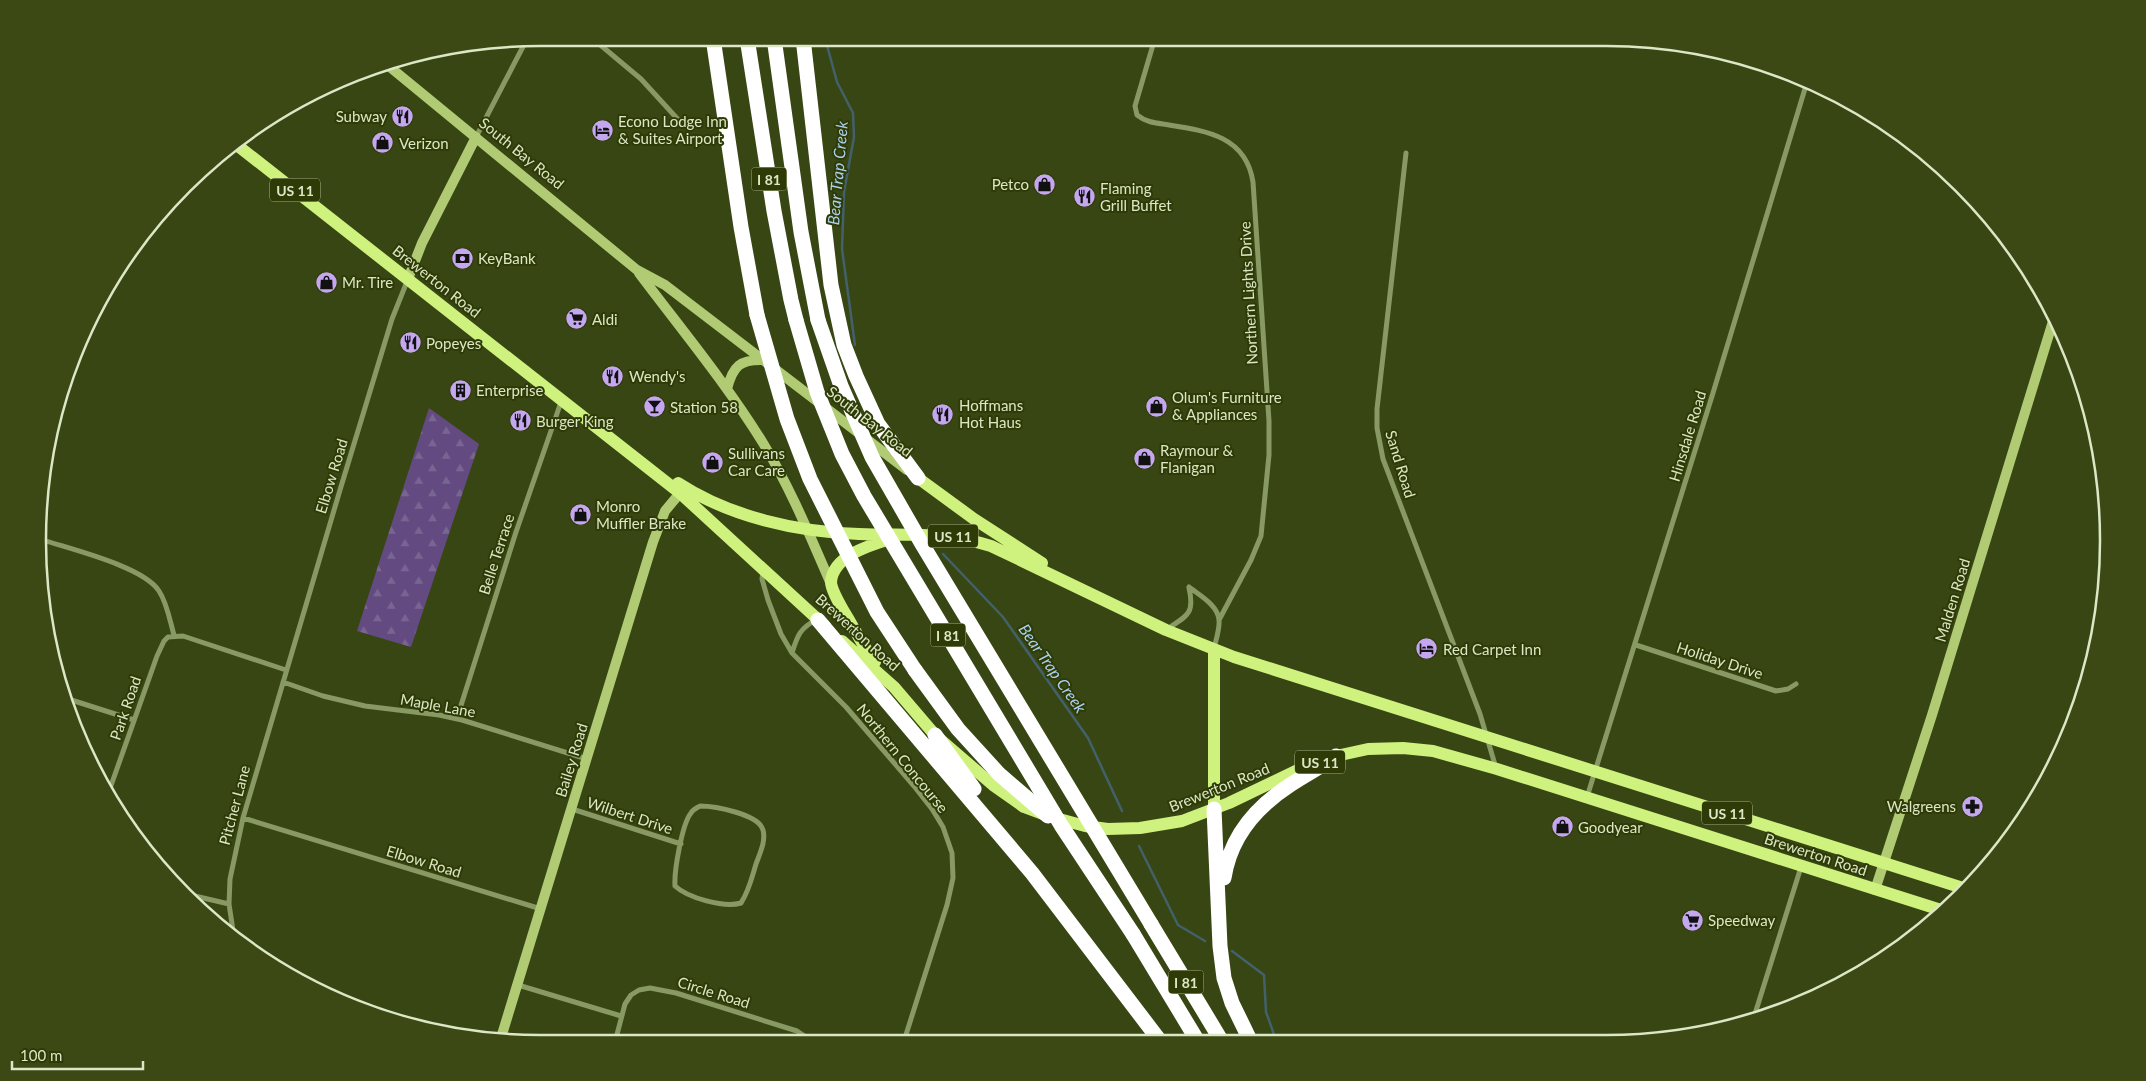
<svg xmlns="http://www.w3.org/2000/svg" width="2146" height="1081" viewBox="0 0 2146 1081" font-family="Lato,sans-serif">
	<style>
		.forest { fill: url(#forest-firs) }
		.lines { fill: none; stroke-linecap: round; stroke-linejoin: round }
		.stream { stroke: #42616b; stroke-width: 2.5 }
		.street { stroke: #889963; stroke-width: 5 }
		.secondary { stroke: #b0cb73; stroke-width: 10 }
		.primary { stroke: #cff27e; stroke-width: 12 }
		.highway { stroke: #fff; stroke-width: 15 }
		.highway-bridge { stroke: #fff; stroke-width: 15 }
		.labels { text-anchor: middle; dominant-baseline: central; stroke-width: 4; stroke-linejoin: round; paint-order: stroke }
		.shield { fill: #2e3b06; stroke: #a7b38c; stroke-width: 1 }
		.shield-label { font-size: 14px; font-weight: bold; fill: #dbe7c5 }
		.poi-label { font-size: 15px; fill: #dbe7c5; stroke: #2e3b06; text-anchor: start }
		.street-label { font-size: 15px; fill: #dbe7c5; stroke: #2e3b06 }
		.water-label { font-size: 16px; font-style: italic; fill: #abd0ee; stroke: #2e3b06 }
		.rim { fill: none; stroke: #dbe7c5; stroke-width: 2.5 }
	</style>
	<defs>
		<pattern id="forest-firs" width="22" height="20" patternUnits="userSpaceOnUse" patternTransform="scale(1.25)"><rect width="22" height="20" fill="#634b82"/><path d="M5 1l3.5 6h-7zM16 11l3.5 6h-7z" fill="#796592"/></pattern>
	</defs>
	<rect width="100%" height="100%" fill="#384614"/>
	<path class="forest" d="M429 408 479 444 411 647 357 631Z"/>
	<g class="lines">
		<path class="stream" d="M825 38 837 82 853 113 854 137 844 192 842 249 855 345
			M943 554 1003 617 1088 738 1122 811
			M1139 846 1178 925 1205 941
			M1232 951 1264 975 1266 1012 1276 1040"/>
		<path class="street" d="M592 38 641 79 684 126
			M1155 38 1135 106 1137 115C1147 123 1157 123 1169 125 1208 131 1246 137 1253 182L1269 421V455L1261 536 1251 560 1219 620
			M476 137 527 39
			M1406 153 1377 409V428L1383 459 1480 714 1496 768
			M40 539C69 549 143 566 159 591 167 603 170 621 174 635
			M763 571 762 579 768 600 781 634 792 653 846 707 914 786 932 809 943 827 952 853 953 878 947 905 904 1041
			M1189 587C1199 595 1218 605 1219 620 1220 628 1216 640 1214 648
			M1167 629C1187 616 1195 614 1189 588
			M1636 645 1776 691 1788 689 1796 684
			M792 653C797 637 800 627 817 620
			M283 682 323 696 365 706 439 715 462 720 587 759
			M65 698 134 720
			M457 718 516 532 561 402
			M108 794 157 656 164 641 168 637 183 636 286 670
			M1587 797 1713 393 1807 82
			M700 806C714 806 759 814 763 830 766 841 760 853 756 864 752 877 749 891 741 903 724 908 688 898 675 886 674 871 682 824 691 813 693 809 697 808 700 806Z
			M572 809 681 844
			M243 818 541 909
			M182 893 229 904
			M234 937 229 904 230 879 243 818 340 490 392 319 408 279
			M518 985 621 1016
			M1754 1017 1801 867
			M615 1042 625 1004 631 995 639 990 650 988 676 993 797 1031 806 1037 809 1042"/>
		<path class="secondary" d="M385 63 637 270 665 285 907 470
			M639 273C681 329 726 383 763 443 790 487 810 536 831 584
			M408 279 422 243 476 137
			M727 389C733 366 740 359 764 360
			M1875 890 1932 715 2054 318
			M500 1041 653 542 665 511 680 493"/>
		<path class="primary" d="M233 142 680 493 825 626
			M918 478 974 519 1042 563
			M678 483C730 517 797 532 859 534 907 536 944 531 991 546L1166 630 1234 657 1963 888
			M842 641 894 687 935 735 993 785 1024 807 1048 816 1085 826 1108 829 1140 828 1182 821 1229 803 1298 770 1336 756 1368 749 1403 748 1433 751 1497 769 1941 910
			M1214 649V809
			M875 662C865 649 857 634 849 620 844 612 831 590 831 582 833 555 873 544 893 538"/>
		<path class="highway" d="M713 38 741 227 757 315
			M747 38 774 211 791 300 796 320
			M774 38 801 232 818 320
			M803 38 831 285 844 345 856 376 878 424 918 478
			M818 620 1032 873 1160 1041
			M915 670 958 729 999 774 1048 816
			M935 735 974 789
			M1214 809 1220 946 1224 978 1232 1003 1250 1040
			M1224 878C1230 838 1256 807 1290 785 1305 775 1321 767 1336 756
			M1151 924 1221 1040
			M1133 934 1197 1040"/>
		<path class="highway-bridge" d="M757 315 787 419 810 479 877 612 915 670
			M796 320 817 392 842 454 864 496 1061 825 1133 934
			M818 320 841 386 872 457 922 544 1151 924"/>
	</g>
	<defs>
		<symbol id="restaurant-disc" viewBox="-11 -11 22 22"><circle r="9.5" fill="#c5a6f1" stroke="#2e3b06"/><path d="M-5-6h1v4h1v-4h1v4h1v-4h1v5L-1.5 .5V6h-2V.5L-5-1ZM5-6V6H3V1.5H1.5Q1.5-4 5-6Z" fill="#111"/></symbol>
		<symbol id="hotel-disc" viewBox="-11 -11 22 22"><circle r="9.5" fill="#c5a6f1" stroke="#2e3b06"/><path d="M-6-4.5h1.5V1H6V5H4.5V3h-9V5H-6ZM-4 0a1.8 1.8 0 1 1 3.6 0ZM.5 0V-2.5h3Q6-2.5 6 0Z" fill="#111"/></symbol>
		<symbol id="shop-disc" viewBox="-11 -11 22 22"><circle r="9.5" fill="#c5a6f1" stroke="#2e3b06"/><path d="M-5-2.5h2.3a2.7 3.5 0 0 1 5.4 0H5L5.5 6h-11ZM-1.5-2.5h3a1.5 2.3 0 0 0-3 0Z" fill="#111"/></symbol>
		<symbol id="bank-disc" viewBox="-11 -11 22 22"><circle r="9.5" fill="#c5a6f1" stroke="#2e3b06"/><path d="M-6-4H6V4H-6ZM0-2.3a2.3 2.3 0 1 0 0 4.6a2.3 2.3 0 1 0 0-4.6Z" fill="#111"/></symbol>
		<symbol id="supermarket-disc" viewBox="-11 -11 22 22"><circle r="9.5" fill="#c5a6f1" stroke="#2e3b06"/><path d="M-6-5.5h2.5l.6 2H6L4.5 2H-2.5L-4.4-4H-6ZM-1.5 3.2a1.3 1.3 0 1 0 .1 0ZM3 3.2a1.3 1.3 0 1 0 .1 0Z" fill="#111"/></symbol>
		<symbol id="building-disc" viewBox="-11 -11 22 22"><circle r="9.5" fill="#c5a6f1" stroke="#2e3b06"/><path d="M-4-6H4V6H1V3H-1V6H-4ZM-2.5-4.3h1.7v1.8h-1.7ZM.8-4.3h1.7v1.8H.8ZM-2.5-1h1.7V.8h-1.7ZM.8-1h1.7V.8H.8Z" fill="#111"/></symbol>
		<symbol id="bar-disc" viewBox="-11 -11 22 22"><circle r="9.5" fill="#c5a6f1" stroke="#2e3b06"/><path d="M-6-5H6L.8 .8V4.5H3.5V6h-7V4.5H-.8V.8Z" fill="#111"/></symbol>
		<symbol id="pharmacy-disc" viewBox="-11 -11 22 22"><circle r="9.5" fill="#c5a6f1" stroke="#2e3b06"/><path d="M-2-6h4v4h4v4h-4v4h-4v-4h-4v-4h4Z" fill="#111"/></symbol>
	</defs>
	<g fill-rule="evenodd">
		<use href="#restaurant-disc" x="390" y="104" width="25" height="25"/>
		<use href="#hotel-disc" x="590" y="118" width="25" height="25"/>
		<use href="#shop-disc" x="370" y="130" width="25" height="25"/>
		<use href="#shop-disc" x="1032" y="172" width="25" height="25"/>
		<use href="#restaurant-disc" x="1072" y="184" width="25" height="25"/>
		<use href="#bank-disc" x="450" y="246" width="25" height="25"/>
		<use href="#shop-disc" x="314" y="270" width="25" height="25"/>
		<use href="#supermarket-disc" x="564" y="306" width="25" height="25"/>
		<use href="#restaurant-disc" x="398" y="330" width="25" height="25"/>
		<use href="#restaurant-disc" x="600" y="364" width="25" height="25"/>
		<use href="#building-disc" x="448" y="378" width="25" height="25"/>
		<use href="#shop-disc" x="1144" y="394" width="25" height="25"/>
		<use href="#bar-disc" x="642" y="394" width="25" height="25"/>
		<use href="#restaurant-disc" x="930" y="402" width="25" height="25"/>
		<use href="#restaurant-disc" x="508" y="408" width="25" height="25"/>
		<use href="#shop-disc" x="1132" y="446" width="25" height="25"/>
		<use href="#shop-disc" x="700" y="450" width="25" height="25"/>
		<use href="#shop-disc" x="568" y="502" width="25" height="25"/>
		<use href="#hotel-disc" x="1414" y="636" width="25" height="25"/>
		<use href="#pharmacy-disc" x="1960" y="794" width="25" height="25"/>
		<use href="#shop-disc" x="1550" y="814" width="25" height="25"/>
		<use href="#supermarket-disc" x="1680" y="908" width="25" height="25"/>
	</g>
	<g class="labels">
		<g class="shield">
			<rect x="751.5" y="167.5" width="35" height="23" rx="4"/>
			<rect x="270" y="178.5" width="50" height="23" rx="4"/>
			<rect x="928" y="524.5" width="50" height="23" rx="4"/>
			<rect x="930.5" y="623.5" width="35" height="23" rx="4"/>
			<rect x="1295" y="750.5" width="50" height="23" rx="4"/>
			<rect x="1702" y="801.5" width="50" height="23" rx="4"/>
			<rect x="1168.5" y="970.5" width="35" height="23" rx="4"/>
		</g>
		<g class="shield-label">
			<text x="769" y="179">I 81</text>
			<text x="295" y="190">US 11</text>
			<text x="953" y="536">US 11</text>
			<text x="948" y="635">I 81</text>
			<text x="1320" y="762">US 11</text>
			<text x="1727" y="813">US 11</text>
			<text x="1186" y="982">I 81</text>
		</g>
		<g class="poi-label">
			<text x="387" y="116" text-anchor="end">Subway</text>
			<text x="618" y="121">Econo Lodge Inn<tspan x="618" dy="17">&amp; Suites Airport</tspan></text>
			<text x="399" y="143">Verizon</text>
			<text x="1029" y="184" text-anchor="end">Petco</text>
			<text x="1100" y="188">Flaming<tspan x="1100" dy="17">Grill Buffet</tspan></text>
			<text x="478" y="258">KeyBank</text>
			<text x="342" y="282">Mr. Tire</text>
			<text x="592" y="319">Aldi</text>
			<text x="426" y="343">Popeyes</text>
			<text x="629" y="376">Wendy's</text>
			<text x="476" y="390">Enterprise</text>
			<text x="1172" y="397">Olum's Furniture<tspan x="1172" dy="17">&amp; Appliances</tspan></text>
			<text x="959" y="405">Hoffmans<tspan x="959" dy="17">Hot Haus</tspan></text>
			<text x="670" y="407">Station 58</text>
			<text x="536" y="421">Burger King</text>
			<text x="1160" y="450">Raymour &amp;<tspan x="1160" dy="17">Flanigan</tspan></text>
			<text x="728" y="453">Sullivans<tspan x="728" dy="17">Car Care</tspan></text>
			<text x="596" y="506">Monro<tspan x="596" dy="17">Muffler Brake</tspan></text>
			<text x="1443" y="649">Red Carpet Inn</text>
			<text x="1956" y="806" text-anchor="end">Walgreens</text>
			<text x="1578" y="827">Goodyear</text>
			<text x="1708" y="920">Speedway</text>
		</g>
		<g class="street-label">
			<text transform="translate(522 153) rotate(39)">South Bay Road</text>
			<text transform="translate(437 281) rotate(38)">Brewerton Road</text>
			<text transform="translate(1248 293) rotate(-93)">Northern Lights Drive</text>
			<text transform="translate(870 421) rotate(38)">South Bay Road</text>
			<text transform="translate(1687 436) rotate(-73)">Hinsdale Road</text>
			<text transform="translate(1401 464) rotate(73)">Sand Road</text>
			<text transform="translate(331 476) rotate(-73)">Elbow Road</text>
			<text transform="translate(496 554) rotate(-72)">Belle Terrace</text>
			<text transform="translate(1952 600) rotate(-73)">Malden Road</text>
			<text transform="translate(858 632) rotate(42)">Brewerton Road</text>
			<text transform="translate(1720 660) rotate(18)">Holiday Drive</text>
			<text transform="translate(438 705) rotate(10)">Maple Lane</text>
			<text transform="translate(125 708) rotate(-71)">Park Road</text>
			<text transform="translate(903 758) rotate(51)">Northern Concourse</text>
			<text transform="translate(571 760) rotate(-73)">Bailey Road</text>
			<text transform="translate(1219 787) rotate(-22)">Brewerton Road</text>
			<text transform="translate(234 805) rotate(-75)">Pitcher Lane</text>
			<text transform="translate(630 815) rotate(18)">Wilbert Drive</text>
			<text transform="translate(1816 854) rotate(18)">Brewerton Road</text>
			<text transform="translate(424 861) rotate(17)">Elbow Road</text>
			<text transform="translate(714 992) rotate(17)">Circle Road</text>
		</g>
		<g class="water-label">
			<text transform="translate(837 173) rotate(-85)">Bear Trap Creek</text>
			<text transform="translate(1053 668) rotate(55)">Bear Trap Creek</text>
		</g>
	</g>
	<path d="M0 0H2146V1081H0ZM540 46H1606A494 494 0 0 1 2100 540V541A494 494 0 0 1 1606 1035H540A494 494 0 0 1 46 541V540A494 494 0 0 1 540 46Z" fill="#3c4915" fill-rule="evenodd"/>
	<path class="rim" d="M540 46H1606A494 494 0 0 1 2100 540V541A494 494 0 0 1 1606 1035H540A494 494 0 0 1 46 541V540A494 494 0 0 1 540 46Z"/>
	<path d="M12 1061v8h131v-8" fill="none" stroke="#dbe7c5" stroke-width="2.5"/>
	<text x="20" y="1061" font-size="15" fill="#dbe7c5" stroke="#2e3b06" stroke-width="4" paint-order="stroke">100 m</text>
</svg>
